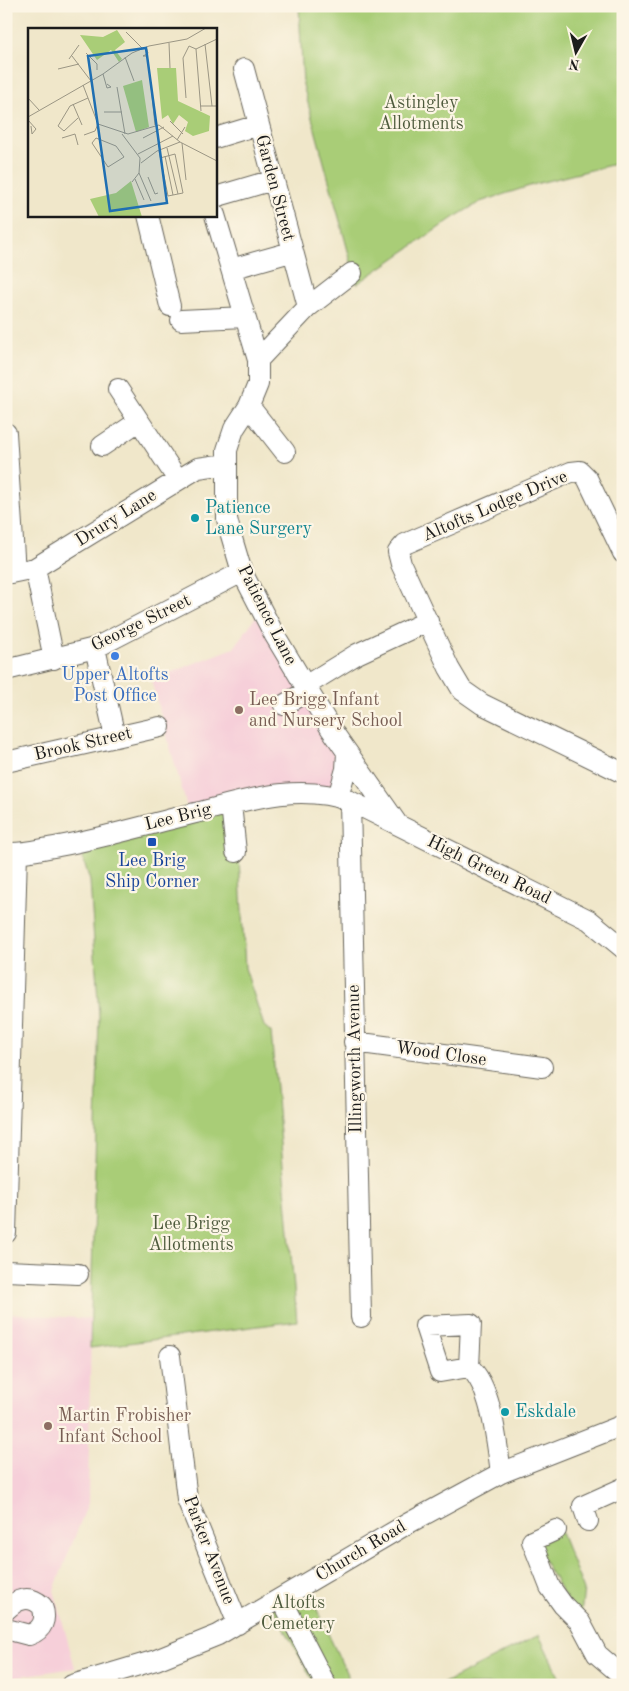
<svg xmlns="http://www.w3.org/2000/svg" width="629" height="1691" viewBox="0 0 629 1691" font-family="'Old Standard TT',serif">
	<style>
		.built { fill: #f6cfd9 }
		.green { fill: #a9cd77; stroke: #62744a }
		.lines { fill: none; stroke-linecap: round; stroke-linejoin: round }
		.minor-casing { stroke: #666359; stroke-width: 22 }
		.minor { stroke: #fff; stroke-width: 20 }
		.culture-dot { fill: #0f9aa8; stroke: #fcf5e5; stroke-width: 2 }
		.shop-dot { fill: #3f7fe0; stroke: #fcf5e5; stroke-width: 2 }
		.education-dot { fill: #8d6e63; stroke: #fcf5e5; stroke-width: 2 }
		.transit-dot { fill: #1a4fb4; stroke: #fcf5e5; stroke-width: 2 }
		.labels { text-anchor: middle; dominant-baseline: central; stroke-width: 4.5; stroke-linejoin: round; paint-order: stroke }
		.park-label { font-size: 18px; fill: #4d5a3c; stroke: #fcf5e5 }
		.street-label { font-size: 18px; fill: #1c1c1c; stroke: #fcf5e5 }
		.culture-label { font-size: 18px; fill: #0d838f; stroke: #fcf5e5; text-anchor: start }
		.shop-label { font-size: 18px; fill: #366cbe; stroke: #fcf5e5 }
		.education-label { font-size: 18px; fill: #785e54; stroke: #fcf5e5; text-anchor: start }
		.transit-label { font-size: 18px; fill: #164399; stroke: #fcf5e5 }
		.inset-road { fill: none; stroke: #9b9684; stroke-width: 1 }
		.view { fill: #1f6fb2; fill-opacity: 0.15; stroke: #1f6fb2; stroke-width: 2.5 }
		.inset-edge { fill: none; stroke: #1c1c1c; stroke-width: 2.5 }
	</style>
	<rect width="100%" height="100%" fill="#fcf5e5"/>
	<filter id="ink" filterUnits="userSpaceOnUse"><feTurbulence type="fractalNoise" baseFrequency=".02" numOctaves="2"/><feDisplacementMap in="SourceGraphic" scale="10" xChannelSelector="R" yChannelSelector="G"/><feConvolveMatrix kernelMatrix="1 2 1 2 8 2 1 2 1" color-interpolation-filters="sRGB"/></filter>
	<filter id="wash" filterUnits="userSpaceOnUse"><feTurbulence type="fractalNoise" baseFrequency=".0096" numOctaves="4" result="noise"/><feDisplacementMap in="SourceGraphic" scale="20" xChannelSelector="R" yChannelSelector="G"/><feGaussianBlur stdDeviation="1.12" result="paint"/><feColorMatrix in="noise" values="0 0 0 0 0 0 0 0 0 0 0 0 0 0 0 0 0 1.4 0 .05"/><feComposite in="paint" operator="in"/></filter>
	<g filter="url(#wash)">
		<rect width="100%" height="100%" fill="#f0e7ca"/>
		<path class="built" d="M261 609 347 753 338 797 189 814 151 680 234 648Z
			M6 1313 91 1319 88 1503 54 1590 75 1668 6 1678Z"/>
		<path class="green" d="M299 6H623V162L539 183 480 202 453 218 357 284 303 85Z
			M236 803 245 968 264 1026 271 1032 297 1321 90 1348 99 1016 90 881 78 842Z
			M559 1528 584 1590 580 1622 532 1541Z
			M305 1584 352 1685H315L271 1604Z
			M539 1635 563 1685H440Z"/>
	</g>
	<g filter="url(#ink)">
		<g class="lines">
			<defs>
				<path id="minor" d="M244 69 308 307
					M215 138 258 125
					M215 197 273 180
					M148 215 170 306
					M215 215 258 360
					M231 269 291 252
					M352 273 308 307 258 360V384L249 406 234 429 227 450V519L231 535 242 572 274 634 331 729 396 822
					M181 320 245 317
					M118 389 178 480
					M249 406 285 452
					M6 433 15 572
					M102 446 139 421
					M623 553 587 478 580 471 571 472 405 544 398 552 401 564 449 668 462 690 482 704 623 773
					M35 568 54 659
					M6 574 35 568 198 468 226 464
					M95 648 115 737
					M6 670 95 648 242 572
					M305 686 357 654 428 621
					M284 705 307 691
					M6 762 160 727
					M338 797 346 769 347 753
					M350 801 361 1317
					M231 804 236 852
					M6 853C24 854 42 849 59 846 107 837 153 823 200 812 249 799 300 783 350 801L589 920 623 948
					M354 1042 542 1067
					M6 1233 17 853
					M6 1271 78 1274
					M170 1356 187 1499 238 1624
					M469 1367 471 1324 425 1326 440 1372 469 1367C492 1386 497 1445 501 1473
					M588 1521 583 1506 623 1488
					M556 1530 532 1541 550 1587 563 1605 580 1622 597 1654 618 1672 623 1680
					M281 1598 326 1685
					M6 1610C17 1599 29 1594 42 1606 47 1619 43 1630 29 1635L6 1629
					M72 1685 156 1660 218 1635 407 1524 501 1473 623 1425"/>
			</defs>
			<use href="#minor" class="minor-casing"/>
			<use href="#minor" class="minor"/>
		</g>
	</g>
	<g class="culture-dot">
		<circle cx="195" cy="518" r="5"/>
		<circle cx="505" cy="1412" r="5"/>
	</g>
	<circle class="shop-dot" cx="115" cy="656" r="5"/>
	<g class="education-dot">
		<circle cx="239" cy="710" r="5"/>
		<circle cx="48" cy="1426" r="5"/>
	</g>
	<rect class="transit-dot" x="147" y="837" width="10" height="10" rx="2.5"/>
	<g class="labels">
		<g class="park-label">
			<text x="421" y="103">Astingley<tspan x="421" dy="21">Allotments</tspan></text>
			<text x="191" y="1224">Lee Brigg<tspan x="191" dy="21">Allotments</tspan></text>
			<text x="298" y="1603">Altofts<tspan x="298" dy="21">Cemetery</tspan></text>
		</g>
		<g class="street-label">
			<text transform="translate(275 188) rotate(75)">Garden Street</text>
			<text transform="translate(495 506) rotate(-23)">Altofts Lodge Drive</text>
			<text transform="translate(116 518) rotate(-32)">Drury Lane</text>
			<text transform="translate(267 615) rotate(63)">Patience Lane</text>
			<text transform="translate(141 623) rotate(-26)">George Street</text>
			<text transform="translate(83 744) rotate(-13)">Brook Street</text>
			<text transform="translate(178 817) rotate(-14)">Lee Brig</text>
			<text transform="translate(489 870) rotate(26)">High Green Road</text>
			<text transform="translate(441 1054) rotate(8)">Wood Close</text>
			<text transform="translate(355 1059) rotate(-91)">Illingworth Avenue</text>
			<text transform="translate(209 1550) rotate(69)">Parker Avenue</text>
			<text transform="translate(361 1551) rotate(-31)">Church Road</text>
		</g>
		<g class="culture-label">
			<text x="205" y="508">Patience<tspan x="205" dy="21">Lane Surgery</tspan></text>
			<text x="515" y="1412">Eskdale</text>
		</g>
		<g class="shop-label">
			<text x="115" y="675">Upper Altofts<tspan x="115" dy="21">Post Office</tspan></text>
		</g>
		<g class="education-label">
			<text x="249" y="700">Lee Brigg Infant<tspan x="249" dy="21">and Nursery School</tspan></text>
			<text x="58" y="1416">Martin Frobisher<tspan x="58" dy="21">Infant School</tspan></text>
		</g>
		<g class="transit-label">
			<text x="152" y="861">Lee Brig<tspan x="152" dy="21">Ship Corner</tspan></text>
		</g>
	</g>
	<g transform="translate(28 28)">
		<rect width="189" height="189" fill="#f0e7ca"/>
		<path d="M89 2 97 14 87 22 94 31 91 34 83 22 69 32 52 7 75 9ZM129 40H148L150 73 182 88 181 103 165 108 157 103 160 94 151 87 145 96 140 87 134 91ZM114 52 121 99 108 104 95 58ZM103 153 114 189H71L62 171 88 165Z" fill="#a9cd77"/>
		<path class="inset-road" d="M98 4 114 20M141 15 142 40M177 16 184 78M161 18 168 21 189 11M118 19 120 25 118 28H115L119 26M168 21 173 83M58 25 69 36V42M44 28 63 53M97 29 106 53M41 31 51 17M30 41 51 36M75 46 79 60 83 59 79 56M55 57 70 96 100 106 131 97 152 114 189 133M123 58 127 97M89 59 97 106M0 70 11 82M158 70 155 30 161 18M45 76 54 97M172 78H189M76 84H94M0 89 75 46 104 25 121 18 159 11 178 0M50 90 36 103 30 98 42 78 60 70M0 92 8 101 4 106 3 98M142 93 155 106M94 106 112 130 111 145 104 154M56 107 67 103 70 96M34 110 47 106 50 117M68 110 88 118 96 129 80 139 64 115ZM115 110 136 99M149 112 157 99M154 115 158 152M139 120 150 166M131 123 140 168 155 165 147 126 132 130M110 126 145 108M137 128 145 167M113 135 129 123 152 114M111 145 123 173M120 149 127 166 130 165M107 151 116 172"/>
		<path class="view" d="M118 20 139 175 82 183 60 28Z"/>
		<rect width="189" height="189" class="inset-edge"/>
	</g>
	<rect width="629" height="1691" fill="none" stroke="#fcf5e5" stroke-width="25"/>
	<g transform="translate(576 52) rotate(188)" stroke="#fcf5e5" stroke-width="4" paint-order="stroke">
	<path d="M0-4L9 19L0 12L-9 19Z" fill="#1c1c1c"/>
	<text y="-8" font-size="14" font-weight="bold" text-anchor="middle" fill="#1c1c1c">N</text>
	</g>
</svg>
